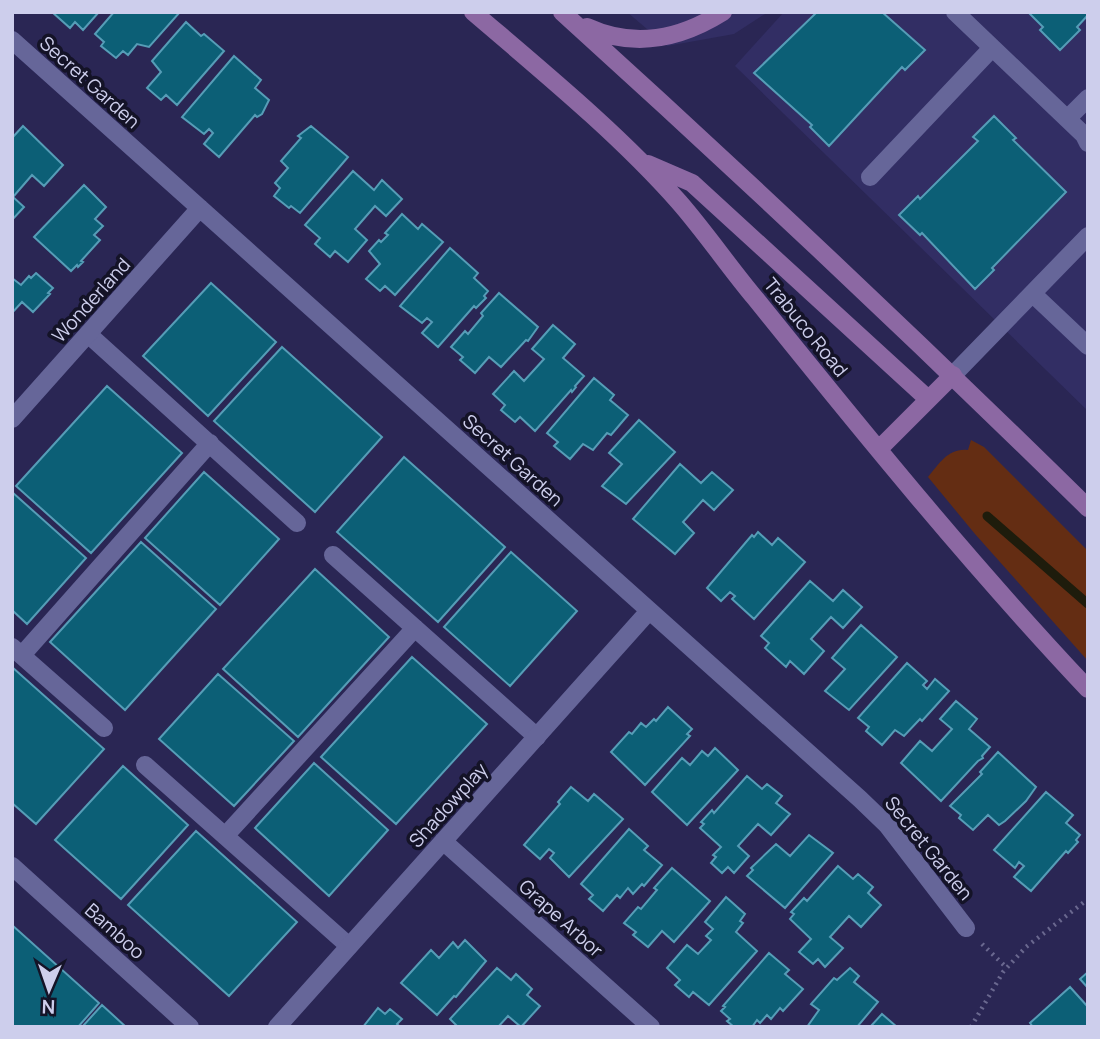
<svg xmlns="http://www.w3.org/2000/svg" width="1100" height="1039" viewBox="0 0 1100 1039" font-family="Manrope,sans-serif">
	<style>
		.built { fill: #322e64 }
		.green { fill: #642d13 }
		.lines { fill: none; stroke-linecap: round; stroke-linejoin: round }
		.stream { stroke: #1e1c0c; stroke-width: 9 }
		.building { fill: #0c5f76; stroke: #569db7; stroke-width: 2 }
		.path { stroke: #6a688f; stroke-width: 4.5; stroke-dasharray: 2 5; stroke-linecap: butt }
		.service { stroke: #669; stroke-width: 18 }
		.minor { stroke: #669; stroke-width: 18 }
		.secondary { stroke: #8c68a3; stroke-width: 18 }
		.labels { text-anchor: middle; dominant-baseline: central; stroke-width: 7; stroke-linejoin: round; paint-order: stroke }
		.street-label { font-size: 19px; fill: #cdceec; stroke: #141327 }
	</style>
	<rect width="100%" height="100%" fill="#2a2654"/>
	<path class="built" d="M627 12H768L734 34 667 46Z
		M784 12H1088V411L735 66Z"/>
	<path class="green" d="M971 440 984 447 1088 551V661L975 534 928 477C940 463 948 448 968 450Z"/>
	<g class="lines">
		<path class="stream" d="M987 516 1088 604"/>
	</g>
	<path class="building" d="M52 12H99L83 30 75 22 70 28Z
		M114 12H180L149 47 137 44 128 55 123 51 116 58 101 46 104 42 95 34Z
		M817 12H882L925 50 905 70 902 67 829 146 810 127 812 125 754 73Z
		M1028 12H1088V15L1077 27 1080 30 1060 50 1040 30 1043 27Z
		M186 22 201 36 204 34 224 51 177 105 166 95 161 100 147 88 161 72 152 61Z
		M234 56 261 80 255 88 269 100 262 114 257 117 255 115 219 157 204 144 213 133 209 129 204 134 182 117Z
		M994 116 1016 138 1013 140 1066 192 992 268 994 270 975 289 922 233 920 235 899 215 918 196 920 199 978 141 973 137Z
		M23 126 63 165 44 186 32 175 13 197 24 207 12 220V138Z
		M311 126 348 157 300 213 291 206 289 208 274 196 280 188 275 183 288 168 281 161 301 138 298 136Z
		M353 171 374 190 382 180 402 199 386 216 375 206 355 229 367 240 348 262 335 251 330 257 315 244 320 238 305 225Z
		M84 185 106 207 95 219 103 226 94 235 100 240 81 261 83 262 78 267 77 265 71 271 34 237Z
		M402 214 418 229 422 224 443 242 395 295 385 286 380 291 366 279 380 264 369 251 379 240 381 242 388 235 385 233Z
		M450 248 478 273 474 278 488 291 484 296 486 298 476 308 474 306 438 347 422 333 432 322 427 318 422 323 400 306Z
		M36 273 53 288 48 293 50 294 33 312 22 302 12 313V278L21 285 29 276 31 278Z
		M211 283 276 342 208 416 143 356Z
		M499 293 538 327 528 341 526 340 501 367 489 357 475 373 460 360 463 357 451 347 465 331 468 334 483 316 481 313Z
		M553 325 575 344 563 358 584 376 575 386 576 387 572 392 571 390 535 431 520 417 515 422 501 410 505 405 493 394 514 371 524 381 544 359 532 349Z
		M282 347 382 437 315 512 214 421Z
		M594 378 614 395 610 400 628 415 611 435 607 433 593 450 583 444 570 459 554 446 558 442 547 433Z
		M107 386 182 453 91 553 16 486Z
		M639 420 675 452 626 504 602 486 622 464 609 453Z
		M404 457 505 547 438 622 337 532Z
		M680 464 701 483 712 472 733 490 714 510 703 500 683 522 694 533 675 554 633 519Z
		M204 472 279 539 220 605 145 538Z
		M12 492 86 558 27 624 12 610Z
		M758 532 772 545 778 538 805 562 754 619 732 599 735 596 730 592 721 601 707 588 752 535 754 537Z
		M141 542 216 609 125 710 50 642Z
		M511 552 577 611 510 686 444 627Z
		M315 569 389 637 298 737 223 669Z
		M810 581 833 601 843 590 862 607 843 628 831 617 811 639 824 651 804 674 790 661 786 667 765 648 769 643 761 636Z
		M861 625 897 657 849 710 825 691 845 669 832 658Z
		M412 657 487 724 396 824 321 757Z
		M907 663 927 681 923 685 927 689 935 679 949 691 922 721 920 719 904 736 895 730 882 745 866 731 869 727 858 718Z
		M12 667 104 749 36 824 12 803Z
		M218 674 294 741 234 806 159 739Z
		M956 701 977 719 969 729 990 747 982 756 983 758 978 761 941 801 901 763 920 741 932 751 952 729 940 719Z
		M668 707 692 729 687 734 690 736 645 785 611 752 629 732 632 734 641 723 646 727 654 719 656 721Z
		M715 748 738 770 687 825 652 792 682 758 690 765 702 751 708 756Z
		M998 752 1036 787 1026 801 1005 821 999 825 988 815 973 830 959 818 961 815 950 806 982 774 980 772Z
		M314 763 388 830 329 896 255 828Z
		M123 766 188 825 121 899 55 840Z
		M747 776 762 789 767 784 782 796 776 803 790 814 771 835 758 824 738 846 749 856 734 873 728 867 722 873 711 863 716 857 713 855 721 847 700 828 704 824 701 822 712 810 714 813Z
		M571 787 588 801 594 794 623 819 569 877 550 858 554 853 549 849 540 859 524 845 560 804 558 802Z
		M1046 792 1073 815 1066 823 1080 835 1076 840 1078 842 1068 853 1066 851 1031 891 1014 877 1024 866 1019 862 1015 868 994 850Z
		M629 829 648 846 644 850 662 865 644 886 642 884 633 894 628 888 620 898 617 895 603 911 589 899 593 895 581 884Z
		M196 831 297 922 229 996 128 905Z
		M809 835 833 853 785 908 747 876 753 870 751 868 776 844 790 856Z
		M838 866 853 879 858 874 873 887 868 893 881 905 861 927 849 916 830 937 843 948 825 967 818 959 813 964 799 952 811 939 790 919 794 914 791 912 804 898 807 901Z
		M672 868 710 901 674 942 662 931 648 947 633 935 636 932 624 923 638 907 641 909 657 890 654 888Z
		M726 897 745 914 740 921 743 923 736 932 757 951 709 1005 693 992 689 997 675 985 680 980 667 968 687 945 698 954 711 940 706 936 713 929 705 922Z
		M12 925 99 1003 78 1027H12Z
		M465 940 486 961 456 997 454 996 437 1015 401 983 431 950 439 958 453 942 458 948Z
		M769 953 789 970 785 974 803 989 783 1011 780 1008 771 1019 767 1015 760 1023 757 1020 752 1027H734L727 1021 730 1019 721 1011 725 1007 723 1006Z
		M497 968 511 980 516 974 532 989 527 995 540 1006 521 1027 508 1016 498 1027H458L450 1019Z
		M850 968 859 976 854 982 878 1002 857 1027H807L819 1010 811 1004 834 978 837 980Z
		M1088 972V988L1080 979Z
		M1070 987 1088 1007V1027H1033L1030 1023Z
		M102 1005 126 1027H82Z
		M378 1008 385 1014 390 1009 402 1019 397 1024 400 1027H363Z
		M882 1014 897 1027H870Z"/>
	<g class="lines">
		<path class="path" d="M982 944 1007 968
			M971 1027 1003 972 1026 947 1088 899"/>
		<path class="service" d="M955 12 1084 135 1088 143
			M1067 119 1088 98
			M870 177 992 48
			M1033 294 1088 346
			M88 334 297 523
			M953 375 1088 236
			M333 555 537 737
			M12 647 104 728
			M22 655 210 443
			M145 765 349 946
			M225 836 415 628"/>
		<path class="minor" d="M12 40 860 799 887 825 966 928
			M12 419 200 208
			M443 841 651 1027
			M12 866 190 1027
			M277 1027 649 611"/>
		<path class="secondary" d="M473 12C542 71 619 134 679 202 706 233 729 267 755 298 862 431 971 565 1088 689
			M562 12C741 174 916 339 1088 508
			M587 27C635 49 680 39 723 12
			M648 164 692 183 928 399
			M879 449 953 375"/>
	</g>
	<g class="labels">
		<g class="street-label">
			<text transform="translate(90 82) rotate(42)">Secret Garden</text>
			<text transform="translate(91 300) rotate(-48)">Wonderland</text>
			<text transform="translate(806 327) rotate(51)">Trabuco Road</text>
			<text transform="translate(513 460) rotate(42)">Secret Garden</text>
			<text transform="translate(448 805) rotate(-48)">Shadowplay</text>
			<text transform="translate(929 848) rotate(51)">Secret Garden</text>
			<text transform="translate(561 918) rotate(42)">Grape Arbor</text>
			<text transform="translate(115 931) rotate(42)">Bamboo</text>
		</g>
	</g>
	<rect width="1100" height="1039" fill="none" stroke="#cdceec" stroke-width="28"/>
	<g transform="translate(49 990) rotate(182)" stroke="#141327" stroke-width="5" paint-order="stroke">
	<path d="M0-5L12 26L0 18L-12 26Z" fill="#cdceec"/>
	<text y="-10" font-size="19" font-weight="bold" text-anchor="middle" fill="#cdceec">N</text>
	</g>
</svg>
